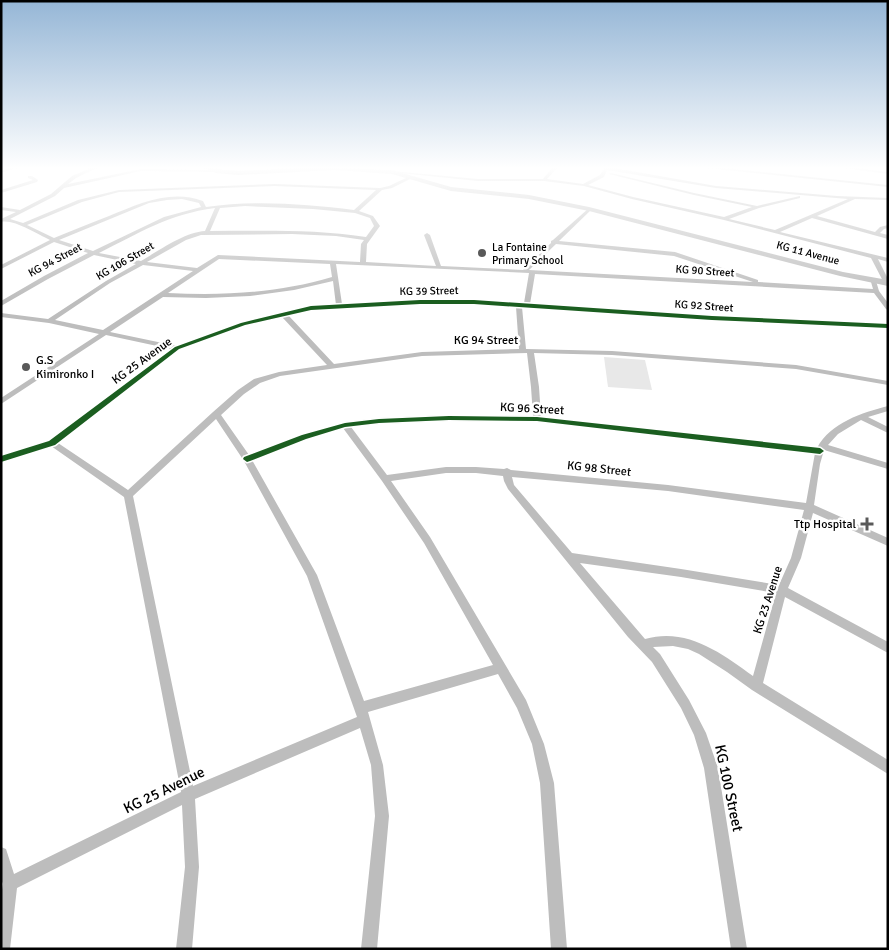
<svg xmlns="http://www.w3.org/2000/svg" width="889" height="950" viewBox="0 0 889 950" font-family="Signika,sans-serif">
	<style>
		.green { fill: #e8e8e8 }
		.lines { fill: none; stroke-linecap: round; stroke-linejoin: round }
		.minor { fill: #bdbdbd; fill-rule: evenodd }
		.secondary { fill: #bfbfbf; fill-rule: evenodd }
		.cycleway-casing { stroke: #fff; stroke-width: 3 }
		.cycleway { fill: #1b5e20; fill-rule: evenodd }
		.poi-dot { fill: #595959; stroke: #fff; stroke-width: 2 }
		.labels { text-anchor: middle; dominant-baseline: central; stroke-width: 5; stroke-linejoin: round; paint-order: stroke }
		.far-poi-label { font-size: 11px; fill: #000; stroke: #fff; text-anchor: start }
		.far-street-label { font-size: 11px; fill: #000; stroke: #fff }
		.street-label { font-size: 12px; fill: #000; stroke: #fff }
		.poi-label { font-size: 12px; fill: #000; stroke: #fff; text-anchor: start }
		.near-street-label { font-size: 15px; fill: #000; stroke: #fff }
	</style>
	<rect width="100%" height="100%" fill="#fff"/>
	<path class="green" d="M604 357 645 360 652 390 608 387Z"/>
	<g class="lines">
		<path class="minor" d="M13 167H20L1 173V171Z
			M93 167H99L76 178 68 184 141 169 216 170 218 171 216 172 141 171 64 188 55 196 10 219 23 223 78 200 119 190 275 184 380 188 389 186 410 176 412 178 392 188 382 190 359 211 373 216 380 226 367 244 366 262 436 266 424 235 427 233 430 235 441 266 523 270 551 243V241L553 240 589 208H591V210L559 241 675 252 758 280V282L873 289 871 282 876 281 879 291 888 303V310L886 309 874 293 535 274 530 304 712 316 888 324V328L712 320 522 307 526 349 612 351 796 365 888 381V385L796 369 612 355 534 353 539 387 541 417 817 448C831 422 862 413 888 406V411L868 417 888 427V433L861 420 838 434 828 445 888 463V469L824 450 820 464 814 505 888 538V546L813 513 801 558 788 588 888 642V653L785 597 763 683 888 760V774L752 690 727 672 699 654 688 649 673 646 653 647 660 654 689 700 706 733 718 768 747 949H731L704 768 694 735 681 708 652 662 628 637 508 489 504 481 503 476 476 473H446L391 481 430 537 526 700 544 744 554 783 567 949H551L540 783 532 744 517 708 498 674 368 712 383 765 389 816 377 949H361L375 816 371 765 360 728 195 799 199 867 192 949H176L185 867 182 805 17 888 10 949H1V895L3 884 1 879V847L6 849 14 874 181 792 124 497 51 446 1 462V456L49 441 171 349 106 335 1 404V398L99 334 49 323 1 317V313L48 319 106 281 136 264 94 255 48 279 1 306V301L44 276 88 253 54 242 1 269V265L50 240C37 234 14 219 1 222V219L16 212 1 210V207L20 210 51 194 72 176ZM275 186 376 190 354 210C305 204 255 200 206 207L203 201C170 189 139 204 109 216 90 223 72 231 54 238L27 225 82 202 119 192ZM182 199 199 203 201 207 164 217 93 251 59 240 149 203 167 200ZM245 206 313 209 355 213 370 218 374 226 366 237C314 229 262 231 210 231L220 208ZM215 208 205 231C185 232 158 251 141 261L99 253C139 233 169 214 215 208ZM292 234 336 236 364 240 361 244 360 262 218 255 197 268 147 262 186 240 201 235ZM556 244 674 256 753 282 529 270ZM219 259 330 264 332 277C278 293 223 296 168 293ZM336 264 529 273 524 303 474 300H420L342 304ZM143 265 193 271 103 330 55 320 110 283ZM333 281 336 305 311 306 241 323 177 346 110 332 163 297 206 298 250 296 294 290ZM420 304H474L516 307 519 349 422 352 334 364 288 315 311 310ZM282 317 327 365 279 372 254 379 238 390 213 412 128 490 58 443 179 349 245 325ZM527 353 531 387 533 416 449 415 379 418 345 422 301 435 249 455 221 415 244 394 260 383 280 376 422 356ZM216 419 244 461 307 576 357 717 193 786 133 496ZM449 421 537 422 815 453 806 503 668 485 511 470 507 468 504 469 476 467H446L387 475 351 427 379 424ZM343 428 382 481 424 543 493 665 364 701 317 575 252 460 307 439ZM512 477 668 491 804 510 791 558 779 585 681 569 572 553 514 485ZM580 563 681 577 776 593 753 676C721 653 687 627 645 639Z
			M553 167H558L547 179 583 184 600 175 605 167H609L716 186 837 196 888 198V200L855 199 817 216 875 232 880 227 888 225V228L884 229 880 233 888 235V239L812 218 780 232 888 258V262L878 259 888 279V285L884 283 871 258 724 220 632 199 584 186 544 181H478L390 172 392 171 478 179H543ZM607 170 716 188 848 199 775 230 729 219 759 208 800 198V196L757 206 694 193 611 173 609 174 694 195 752 207 724 217 633 197 588 185 604 177Z
			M697 167H714L888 185V187Z
			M836 167H850L888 172V174Z
			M28 176H32L38 180 37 182 1 193V190L33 180 28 178Z"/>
		<path class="secondary" d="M201 167 238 171 314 167 392 170 451 187 529 195 589 207 843 272 888 280V286L840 276 589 211 529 199 451 191 392 174 334 170 238 175 216 173Z"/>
		<defs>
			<path id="cycleway" d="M420 300H474L712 316 888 324V328L712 320 474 304H420L311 310 245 325 179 349 55 445 1 462V456L49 441 175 347 241 323 311 306Z
				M449 416 537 417 820 448 824 451 820 454 537 421 449 420 379 423 345 427 306 439 250 461 247 462 243 459 244 457 302 435 345 423 379 419Z"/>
		</defs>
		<use href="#cycleway" class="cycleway-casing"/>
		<use href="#cycleway" class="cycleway"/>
	</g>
	<linearGradient id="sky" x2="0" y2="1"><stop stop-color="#95b6d6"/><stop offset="0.56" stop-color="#fff"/><stop offset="1" stop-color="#fff" stop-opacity="0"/></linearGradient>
	<rect width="889" height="300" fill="url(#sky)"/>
	<g class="poi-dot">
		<circle cx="482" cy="253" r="5"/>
		<circle cx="26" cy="367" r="5"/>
		<path d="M864.5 516.5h5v5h5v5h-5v5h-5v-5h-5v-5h5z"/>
	</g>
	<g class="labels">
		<g class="far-poi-label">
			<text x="492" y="247">La Fontaine<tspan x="492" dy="13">Primary School</tspan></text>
		</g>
		<g class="far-street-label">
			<text transform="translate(808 253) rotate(15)">KG 11 Avenue</text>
			<text transform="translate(55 260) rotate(-28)">KG 94 Street</text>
			<text transform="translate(125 261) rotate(-30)">KG 106 Street</text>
			<text transform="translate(705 271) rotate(4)">KG 90 Street</text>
			<text transform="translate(429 291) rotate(-1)">KG 39 Street</text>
			<text transform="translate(704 306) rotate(4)">KG 92 Street</text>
		</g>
		<g class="street-label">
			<text x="486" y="340">KG 94 Street</text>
			<text transform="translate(142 361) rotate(-36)">KG 25 Avenue</text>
			<text transform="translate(532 409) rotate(3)">KG 96 Street</text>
			<text transform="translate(599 469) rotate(6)">KG 98 Street</text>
			<text transform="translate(768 600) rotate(-72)">KG 23 Avenue</text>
		</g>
		<g class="poi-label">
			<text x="36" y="360">G.S<tspan x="36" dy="14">Kimironko I</tspan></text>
			<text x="856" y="524" text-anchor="end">Ttp Hospital</text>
		</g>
		<g class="near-street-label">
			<text transform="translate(729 788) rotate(78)">KG 100 Street</text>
			<text transform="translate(164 790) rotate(-26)">KG 25 Avenue</text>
		</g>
	</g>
	<rect width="889" height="950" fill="none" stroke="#000000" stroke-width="5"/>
</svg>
